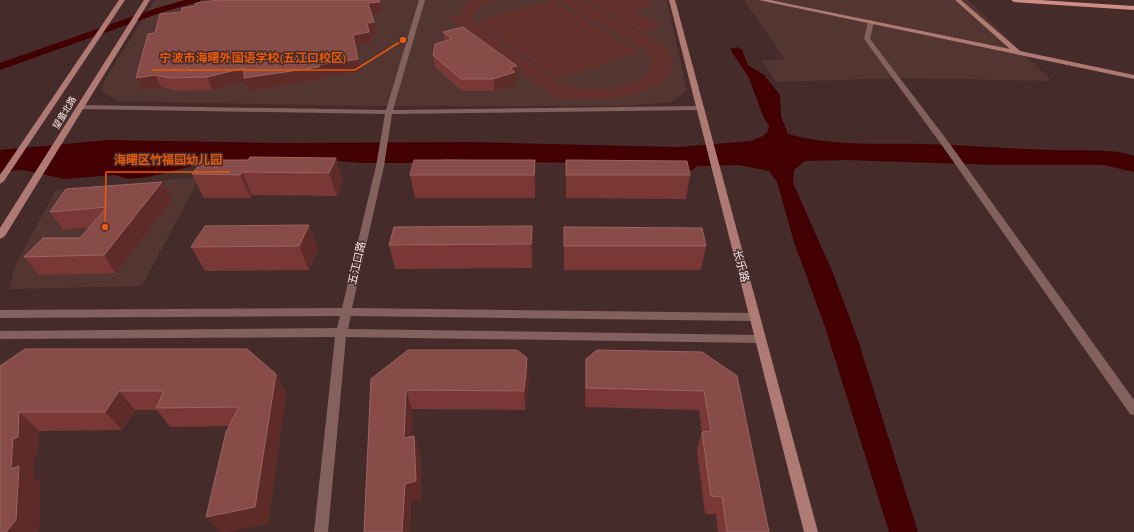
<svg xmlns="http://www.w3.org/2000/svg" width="1134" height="532" viewBox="0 0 1134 532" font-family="'Alegreya Sans','Noto Sans SC',sans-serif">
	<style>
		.built { fill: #533532 }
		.green { fill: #63302c }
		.water { fill: #430003 }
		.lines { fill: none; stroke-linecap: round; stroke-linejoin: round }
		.canal { fill: #430003; fill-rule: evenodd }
		.street { fill: #83615e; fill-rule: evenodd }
		.secondary { fill: #af7a74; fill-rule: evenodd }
		.primary { fill: #d08d86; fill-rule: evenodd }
		.wall { fill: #793835 }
		.shaded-wall { fill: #5e2b28 }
		.building { fill: #874b48; stroke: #9a6462 }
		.labels { text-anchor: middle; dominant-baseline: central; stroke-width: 3; stroke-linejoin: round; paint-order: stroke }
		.far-street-label { font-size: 9px; fill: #fdecea; stroke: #452c2a }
		.street-label { font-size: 11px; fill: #fdecea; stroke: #452c2a }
		.leader { fill: none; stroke: #e8590c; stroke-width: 1.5 }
		.callout-dot { fill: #e8590c; stroke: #452c2a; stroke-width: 1.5 }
		.callout-label { font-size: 12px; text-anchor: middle; font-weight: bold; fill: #e8590c; stroke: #452c2a; stroke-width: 3; stroke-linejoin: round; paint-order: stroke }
	</style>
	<rect width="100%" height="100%" fill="#452c2a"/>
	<path class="built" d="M155 0H667L687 91 671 102 628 106H358L117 101 102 91 104 81Z
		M744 0H968L1052 81 902 78 776 82 761 60H785Z
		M200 177 142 286 9 289 16 264 56 190Z"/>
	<path class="green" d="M472 0H499C487 3 473 7 473 21L555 80C564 84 573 87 582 88 604 91 668 86 647 51L556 0H579L666 47C673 55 672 64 671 74L659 84 646 91 625 97 604 99 556 98 448 18 462 14 463 6Z
		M584 0H645L654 5 635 11 662 26 641 32Z
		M553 1 640 52 557 79 477 21Z"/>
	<path class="water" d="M737 47 742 50 748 65 764 75 780 95 781 116 788 134C833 147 879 143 924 144 967 145 1010 149 1052 150 1074 151 1116 148 1134 156V172L1103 165H997L845 160 805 161 794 170 793 183 833 273 858 340 918 532H889L825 327 794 242 777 182 769 171 739 165 697 166 693 170H674L622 163 505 162 448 159 407 163H360L322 159 205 163 148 177 129 179 114 175 65 179 23 170 0 172V150L108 140 279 143 471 142 678 147 751 141 763 136 768 131 769 126 763 116 749 78 730 49Z"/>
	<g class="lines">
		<path class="canal" d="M185 0H201L199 2 163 12 0 70V63L157 8Z"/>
		<path class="street" d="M419 0H425L393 110 699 106 703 108 699 110 392 114 384 166 352 308 754 313 758 314 759 317 758 320 754 321 351 316 348 329 760 335 764 336 766 339 764 342 760 343 346 337 328 532H314L335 337 0 339V331L337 328 340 316 0 318V310L342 308 376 166 385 114 80 109 76 107 80 105 386 110Z
			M871 20 874 22 870 39 947 140 1134 400V415L1130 414 941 144 864 39 868 22Z"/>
		<path class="secondary" d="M119 0H125L4 181 0 184V175Z
			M144 0H150L5 236 0 239V228Z
			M669 0H675L818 532H804Z
			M759 0H770L1010 49 955 0H961L1020 51 1134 75V79Z"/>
		<path class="primary" d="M1011 0H1039L1134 6V10L1014 2Z"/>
	</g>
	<path class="wall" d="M382 13 371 14 376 34 370 35 372 44 356 46 361 71 322 77V79L249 91 245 81 212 90 176 91 161 87 143 90 148 34Z
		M443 32 518 78 516 79V85L495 91H462L435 67 433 55 445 41Z
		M336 158 343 181 337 196 252 195 251 198H204L192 174 248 160Z
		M535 160 536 183 535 198H415L410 175Z
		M566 175H690L686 199 566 198Z
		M162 182 172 200 116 273 39 275 24 257 80 238 89 227 63 230 50 212Z
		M309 225 318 249 309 270 205 271 191 247Z
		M532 226 533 250 532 268 395 269 389 245Z
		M564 246H706L701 270H564Z
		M408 350 529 377 525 410 412 409 411 437 414 436 420 454 422 499 411 501 410 532H364Z
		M702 352 769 532H718L716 514H705L697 450 702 432 699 410 585 407 586 359Z
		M0 366 276 374 286 393 268 524 230 426 170 427 157 410H135L122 430 39 431 38 455 34 457 33 477 40 483 39 532Z"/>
	<path class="shaded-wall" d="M380 2 382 13 370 14 368 3Z
		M374 22 376 34 370 35 372 44 356 46 361 71 322 77V79L249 91 245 81 212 90 207 77 244 68 318 65 367 23Z
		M517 66 518 78 516 79V85L495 91 493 79 510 68Z
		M155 75 161 87 143 90 136 78Z
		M336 158 343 181 337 196 329 173Z
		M535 160 536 183 535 198 534 175Z
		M242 172 252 195 251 198 240 175Z
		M162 182 172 200 116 273 104 255Z
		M309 225 318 249 309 270 299 246Z
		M532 226 533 250 532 268 531 244Z
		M527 358 529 377 525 410 524 391Z
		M276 374 286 393 268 524 228 532H220L206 517Z
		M406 390 412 409 411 456 404 438Z
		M119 391 135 410 122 430 105 412Z
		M19 412 39 431 38 455 34 457 33 477 40 483 39 532H6L11 469 13 439Z
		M414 436 420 454 422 499 411 501 410 532H402L405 484Z"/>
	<path class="building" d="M219 0H379L380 2 368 3 374 22 367 23 369 32 353 35 358 59 318 65 319 67 244 78V68L207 77 170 78 155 75 136 78 148 34 155 33 160 14 181 12 182 8 195 6 196 3Z
		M463 27 517 66 510 68 515 72 493 79H461L433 55 435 44 452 39 443 32Z
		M250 157 336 158 329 173 242 172 240 175 192 174 203 160H248Z
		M414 160H535L534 175H410Z
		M566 160 687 161 690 175H566Z
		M162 182 104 255 24 257 43 238H80L107 207 50 212 66 189Z
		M309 225 299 246 191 247 205 226Z
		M532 226 531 244 389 245 394 227Z
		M564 227 702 228 706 246H564Z
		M25 349H247L276 374 255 507 206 517 226 432 239 407 156 408 164 391H119L105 412H19L18 437 13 439 11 469 19 466 16 520 6 532H0V366Z
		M408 350H517L527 358 524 391 406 390 404 438 414 436 416 481 405 484 402 532H364L371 379Z
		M597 350 702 352 737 376 769 532H727L722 497 711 496 702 432 711 431 704 391 586 388V359Z"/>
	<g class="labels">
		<g class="far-street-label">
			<text transform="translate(65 113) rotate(-59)">望童北路</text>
		</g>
		<g class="street-label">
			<text transform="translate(357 263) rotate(-77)">五江口路</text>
			<text transform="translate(741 266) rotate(75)">长乐路</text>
		</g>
	</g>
	<path class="leader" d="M403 40L355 70H152M105 227L106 172H230"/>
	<g class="callout-dot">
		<circle cx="403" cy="40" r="4"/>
		<circle cx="105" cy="227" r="4"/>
	</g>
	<g class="callout-label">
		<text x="253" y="62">宁波市海曙外国语学校(五江口校区)</text>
		<text x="168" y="164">海曙区竹福园幼儿园</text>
	</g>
</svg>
